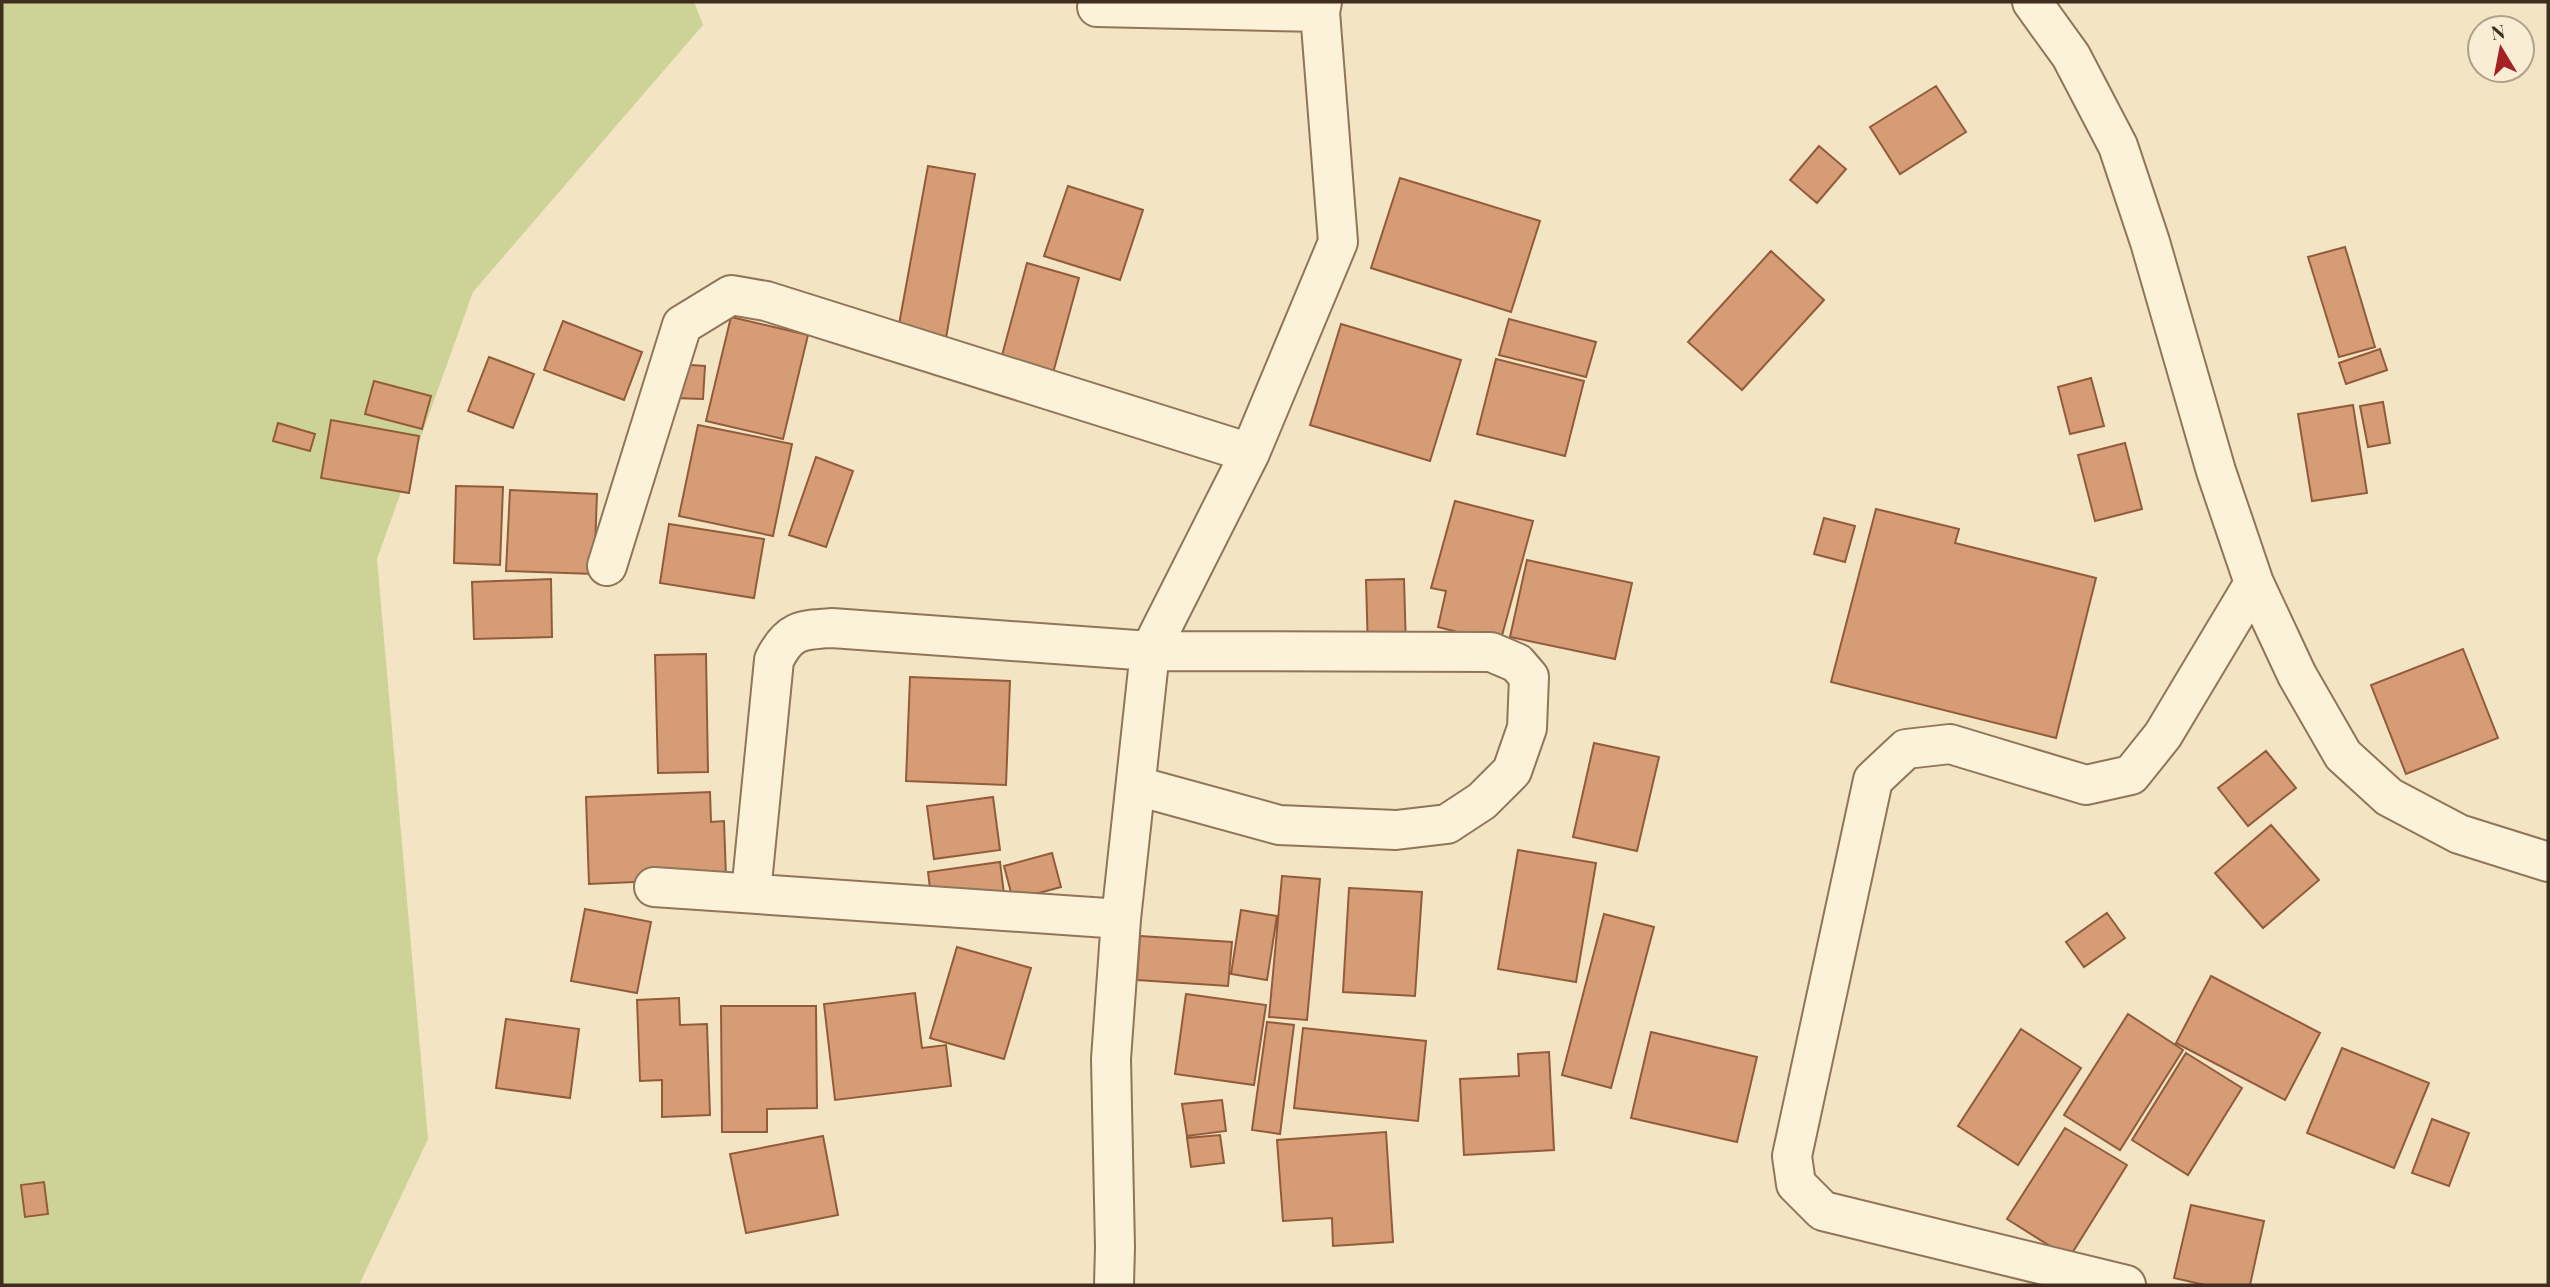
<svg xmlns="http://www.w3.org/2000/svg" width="2550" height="1287" viewBox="0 0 2550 1287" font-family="'Playfair Display',serif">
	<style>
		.green { fill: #cdd397 }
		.building { fill: #d59c76; stroke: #925c3b; stroke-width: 2 }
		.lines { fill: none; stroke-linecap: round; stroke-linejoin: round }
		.minor-casing { stroke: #907558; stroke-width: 42 }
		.minor { stroke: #fcf1d9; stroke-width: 38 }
	</style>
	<rect width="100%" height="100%" fill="#f3e4c4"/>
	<path class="green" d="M2 2H694L703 25 473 292 377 559 428 1139 359 1285H2Z"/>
	<path class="building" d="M1936 86 1966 132 1900 174 1870 127Z
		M1819 146 1846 169 1817 203 1790 180Z
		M928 166 975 174 946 338 898 330Z
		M1400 178 1540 221 1511 312 1371 268Z
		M1068 186 1143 210 1120 280 1044 256Z
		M2345 247 2375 347 2339 357 2308 257Z
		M1771 251 1824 300 1742 390 1688 342Z
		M1027 263 1079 278 1050 384 998 370Z
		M731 317 808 335 783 439 706 421Z
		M1509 319 1596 342 1586 377 1499 355Z
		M563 321 642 352 624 400 544 370Z
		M1341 324 1461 360 1430 461 1310 425Z
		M2380 349 2387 370 2346 384 2339 363Z
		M489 357 534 374 513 428 468 411Z
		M1496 359 1584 381 1565 456 1477 434Z
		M676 364 705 366 703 399 673 398Z
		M2091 378 2104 426 2070 434 2058 387Z
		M374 381 431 396 422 429 365 414Z
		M2383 402 2390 443 2368 447 2360 406Z
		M2353 405 2367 493 2312 501 2298 414Z
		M331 420 419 436 409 493 321 478Z
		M278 423 315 434 310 451 273 441Z
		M698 425 792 444 773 536 679 516Z
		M2125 443 2142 509 2095 521 2078 455Z
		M816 457 853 471 826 547 789 535Z
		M456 486 503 487 500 565 454 563Z
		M510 490 597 494 594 574 506 571Z
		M1455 501 1533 521 1500 643 1438 627 1446 591 1431 588Z
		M1876 509 1959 529 1955 543 2096 578 2056 738 1831 682Z
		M1824 518 1855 526 1845 562 1814 554Z
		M669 524 764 539 754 598 660 583Z
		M1527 560 1632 583 1615 659 1510 637Z
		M551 579 552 637 474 639 472 582Z
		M1404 579 1406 648 1368 650 1366 580Z
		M2463 649 2498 738 2406 774 2371 685Z
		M706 654 708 772 658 773 655 655Z
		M910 677 1010 681 1006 785 906 781Z
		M1594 743 1659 757 1637 851 1573 837Z
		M2266 751 2296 788 2248 826 2218 788Z
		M710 792 711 822 724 821 726 878 589 884 586 797Z
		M993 797 1000 850 934 859 927 806Z
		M2271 825 2319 880 2263 928 2215 873Z
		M1518 850 1596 863 1576 982 1498 969Z
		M1052 853 1061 887 1013 900 1004 866Z
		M1000 862 1005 902 933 912 928 872Z
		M1282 876 1320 879 1307 1020 1269 1017Z
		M1349 888 1422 892 1415 996 1343 992Z
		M585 909 651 922 637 993 571 981Z
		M1241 910 1277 916 1267 980 1231 974Z
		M2107 913 2125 938 2084 967 2066 942Z
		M1604 914 1654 927 1611 1088 1562 1075Z
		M1140 936 1232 942 1228 986 1137 980Z
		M957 947 1031 968 1004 1059 930 1038Z
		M2211 976 2320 1033 2285 1100 2176 1043Z
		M915 993 922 1048 946 1045 951 1086 835 1100 824 1004Z
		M1186 994 1266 1005 1254 1085 1175 1074Z
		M679 998 680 1025 707 1024 710 1115 662 1117V1080L640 1081 637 1000Z
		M721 1006H816L817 1108 767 1109V1132H722Z
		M2128 1014 2183 1050 2120 1150 2064 1115Z
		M506 1019 579 1029 570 1098 496 1088Z
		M1267 1022 1294 1025 1280 1134 1252 1130Z
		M1303 1028 1426 1041 1418 1121 1294 1108Z
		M2021 1029 2081 1068 2018 1165 1958 1126Z
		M1651 1032 1757 1057 1737 1142 1631 1118Z
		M2342 1048 2429 1083 2394 1168 2307 1133Z
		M1549 1052 1554 1150 1464 1155 1460 1079 1519 1076 1518 1054Z
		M2186 1053 2242 1088 2188 1175 2132 1140Z
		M1222 1100 1226 1131 1187 1136 1182 1104Z
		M2432 1119 2469 1133 2449 1186 2412 1173Z
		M2065 1128 2127 1165 2069 1258 2007 1219Z
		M1386 1132 1393 1242 1333 1246 1332 1218 1283 1221 1277 1140Z
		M1220 1135 1224 1163 1191 1167 1187 1138Z
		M823 1136 838 1215 746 1233 730 1154Z
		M44 1182 48 1214 25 1217 21 1185Z
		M2191 1205 2264 1221 2250 1285H2205L2174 1278Z"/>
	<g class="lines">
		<defs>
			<path id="minor" d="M2032 2 2071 56 2118 146 2150 242 2216 471 2254 583 2297 675 2343 755 2389 797 2459 834 2548 862
				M1097 7 1320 12
				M607 566 682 325 731 295 766 301 1250 453
				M654 887 1121 919
				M751 893 774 660C789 630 800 630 832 628L1150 651 1491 652 1517 663 1529 677 1527 728 1512 771 1482 801 1447 824 1396 830 1279 825 1137 786
				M1114 1285 1115 1247 1111 1059 1121 919 1150 651 1250 453 1338 242 1320 12 1322 2
				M2126 1285 1823 1211 1796 1184 1792 1156 1873 780 1906 749 1950 744 2086 785 2131 775 2163 735 2254 583"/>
		</defs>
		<use href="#minor" class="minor-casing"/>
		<use href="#minor" class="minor"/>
	</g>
	<rect width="2550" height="1287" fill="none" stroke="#3f2d1e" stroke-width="7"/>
	<g transform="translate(2501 49) rotate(350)"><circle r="33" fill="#f9eed5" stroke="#afa18c" stroke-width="2"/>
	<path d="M0-5L12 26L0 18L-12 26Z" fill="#a62124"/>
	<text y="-10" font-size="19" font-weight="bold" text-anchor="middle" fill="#3f2d1e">N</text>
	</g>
</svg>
